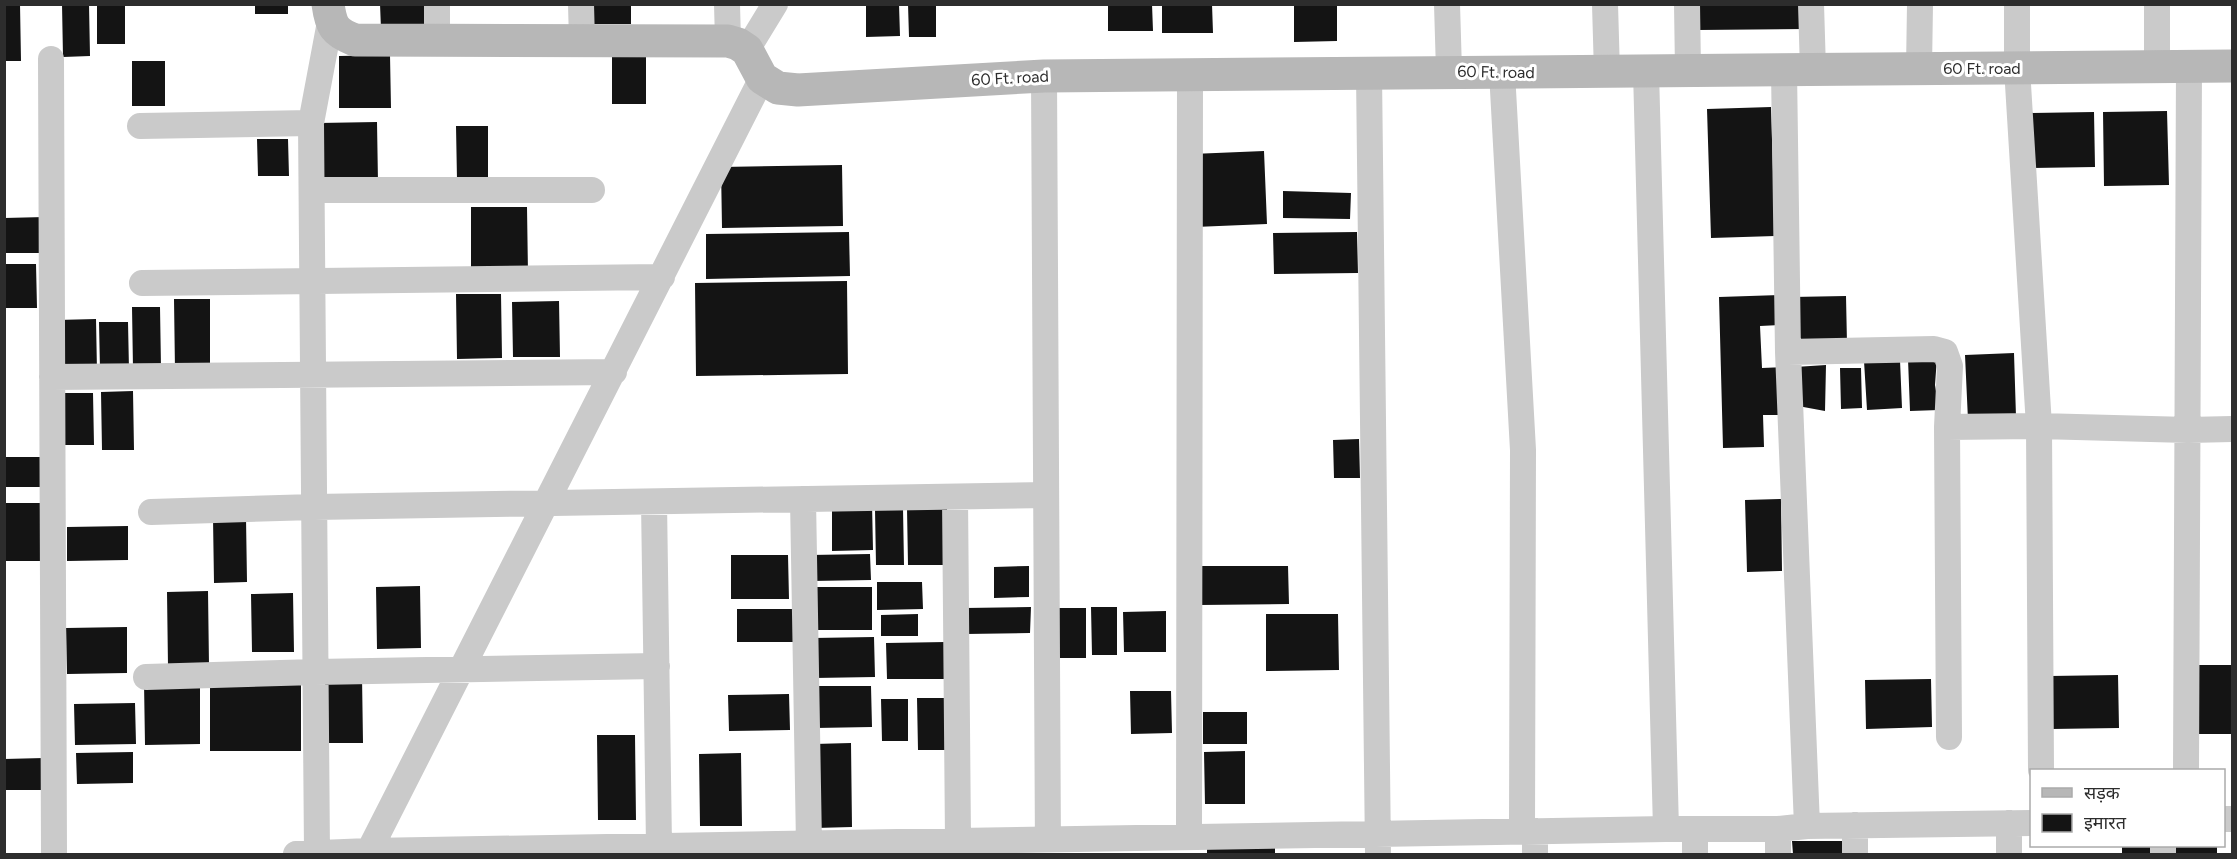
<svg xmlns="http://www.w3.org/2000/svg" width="2237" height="859" viewBox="0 0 2237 859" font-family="Figtree,'Noto Sans Devanagari',sans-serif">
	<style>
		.building { fill: #141414 }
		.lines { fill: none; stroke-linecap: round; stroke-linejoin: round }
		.street { stroke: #cacaca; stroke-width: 26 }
		.secondary { stroke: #b7b7b7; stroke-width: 33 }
		.labels { text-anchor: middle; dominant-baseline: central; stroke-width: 6; stroke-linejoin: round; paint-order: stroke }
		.street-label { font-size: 16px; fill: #2d2d2d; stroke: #fff }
	</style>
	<rect width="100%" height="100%" fill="#fff"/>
	<path class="building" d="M4 4H20L21 61H4Z
		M62 4H89L90 56 63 57Z
		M97 4H125V44H97Z
		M255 4H288V14H255Z
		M380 4H427L428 28 381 29Z
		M592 4H631V24H592Z
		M866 4H899L900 36 866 37Z
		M908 4H936V37H909Z
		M1108 4H1152L1153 31H1108Z
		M1162 4H1212L1213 33H1162Z
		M1294 4H1337V41L1294 42Z
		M1697 4H1805V29L1697 30Z
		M646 54V104H612V55Z
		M390 55 391 108H339V56Z
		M132 61H165V106H132Z
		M1771 107 1775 236 1711 238 1707 109Z
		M2167 111 2169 185 2104 186 2103 112Z
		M2094 112 2095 167 2025 168 2024 113Z
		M377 122 378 183 319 184V123Z
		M456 126H488V179L457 180Z
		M257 139H288L289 176H258Z
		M1264 151 1267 224 1195 227 1192 154Z
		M842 165 843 226 722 228 721 167Z
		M1283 191 1351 193 1350 219 1283 218Z
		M471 207H527L528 274H471Z
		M45 217 46 253H4V218Z
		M849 232 850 276 706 279V234Z
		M1357 232 1358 273 1274 274 1273 233Z
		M4 264H36L37 308H4Z
		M847 281 848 374 696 376 695 283Z
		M456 294H501L502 358 457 359Z
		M1781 295V325L1760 326 1762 368 1783 367 1784 415H1763L1764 447 1723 448 1719 297Z
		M1846 296 1847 344H1793L1792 297Z
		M174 299H210V371H175Z
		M559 301 560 357H513L512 302Z
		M132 307H160L161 368 133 369Z
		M96 319 97 372 57 373V320Z
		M99 322H128L129 370H100Z
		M2014 353 2016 417 1968 420 1965 355Z
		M1937 357 1935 385 1939 410 1910 411 1908 359Z
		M1900 360 1902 408 1867 410 1864 361Z
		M1826 365 1825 411 1798 406 1795 367Z
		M1840 368H1861L1862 408 1841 409Z
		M133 391 134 450H102L101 392Z
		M63 393H93L94 445H64Z
		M1359 439 1360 478H1334L1333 440Z
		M4 457H44V487H4Z
		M1781 499 1782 571 1747 572 1745 500Z
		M4 503H42L43 561H4Z
		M832 503H872L873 550 832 551Z
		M903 508 904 565H876L875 509Z
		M907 508H947V565H908Z
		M213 518H246L247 582 214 583Z
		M128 526V560L67 561V527Z
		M870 554 871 580 811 581 810 555Z
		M731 555H788L789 599H731Z
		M1029 566V597L994 598V567Z
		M1198 566H1288L1289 604 1199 605Z
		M877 582H922L923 609 877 610Z
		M420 586 421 648 377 649 376 587Z
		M814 587H872V630H814Z
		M208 591 209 666 168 667 167 592Z
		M293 593 294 652H252L251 594Z
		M1031 607 1030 633 965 634V608Z
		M1091 607H1117V655H1092Z
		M1056 608H1086V658H1056Z
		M737 609H794V642H737Z
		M1166 611V652H1124L1123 612Z
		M918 614V636H881V615Z
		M1266 614H1338L1339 670 1266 671Z
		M127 627V673L67 674 66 628Z
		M874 637 875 677 814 678 813 638Z
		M946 642V679H887L886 643Z
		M2188 665H2232V734H2187Z
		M2118 675 2119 728 2051 729 2050 676Z
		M362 676 363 743H326L325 677Z
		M1931 679 1932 727 1866 729 1865 680Z
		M144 682H200V744L145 745Z
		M301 683V751H210V684Z
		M814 686H871L872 727 815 728Z
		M1130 691H1171L1172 733 1131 734Z
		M789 694 790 730 729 731 728 695Z
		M917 698H949L950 750H918Z
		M881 699H908V741H882Z
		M135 703 136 744 75 745 74 704Z
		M1203 712H1247V744H1203Z
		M597 735H635L636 820H598Z
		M851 743 852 827 815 828 814 744Z
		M1245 751V804H1205L1204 752Z
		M133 752V783L77 784 76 753Z
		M741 753 742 826H700L699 754Z
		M44 758V790H4V759Z
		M1792 841H1845L1844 854H1793Z
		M2122 846H2155V854H2122Z
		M2171 846H2217V854H2171Z
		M1207 848H1275V854H1207Z"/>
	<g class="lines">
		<path class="street" d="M437 4V40
			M581 4 582 41
			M727 4 728 41
			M1447 4 1449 71
			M1605 4 1607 73
			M1687 4 1688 70
			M1811 4 1813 70
			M2017 4V68L2039 426 2041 770
			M747 50 775 4
			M51 59 54 854
			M2157 66V4
			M1919 69 1920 4
			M1784 70 1788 352 1807 826
			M1646 71 1666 829
			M1502 72 1523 450 1522 831
			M1369 73 1378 854
			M1044 76 1048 854
			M140 126 311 123
			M312 190H592
			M142 283 662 277
			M1788 352 1934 349 1945 352 1950 366 1947 427 1949 737
			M52 377 614 372
			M1947 427 2039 426 2188 430 2232 429
			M955 497 958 841
			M803 499 809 844
			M654 502 659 846
			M151 512 314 507 1046 495
			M146 677 316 672 657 666
			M2186 770 2189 67
			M2224 819H2232
			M2009 823V854
			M1855 825V854
			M1535 831V854
			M1189 837 1190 75
			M2163 846V854
			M369 851 762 78
			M317 853 311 123 330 22
			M296 854 369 851 1666 829H1778L1807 826 2032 823
			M1695 854V829
			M1778 854V829"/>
		<path class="secondary" d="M328 4C331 26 334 32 355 40L728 41 738 44 747 50 762 78 778 88 798 90 1044 76 2232 66"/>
	</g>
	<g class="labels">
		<g class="street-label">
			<text x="1982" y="68">60 Ft. road</text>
			<text transform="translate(1496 72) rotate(1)">60 Ft. road</text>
			<text transform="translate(1010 78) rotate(-3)">60 Ft. road</text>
		</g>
	</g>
	<rect width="2237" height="859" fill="none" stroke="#2d2d2d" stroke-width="12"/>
	<rect x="2030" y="769" width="195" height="78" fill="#ffffff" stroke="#ababab" stroke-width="1.5"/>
	<rect x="2042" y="788" width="30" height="9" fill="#b7b7b7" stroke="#ababab" stroke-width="1.5"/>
	<text x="2084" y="799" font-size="18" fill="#2d2d2d">सड़क</text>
	<rect x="2042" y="814" width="30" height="18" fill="#141414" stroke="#ababab" stroke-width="1.5"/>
	<text x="2084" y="829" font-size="18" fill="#2d2d2d">इमारत</text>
</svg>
